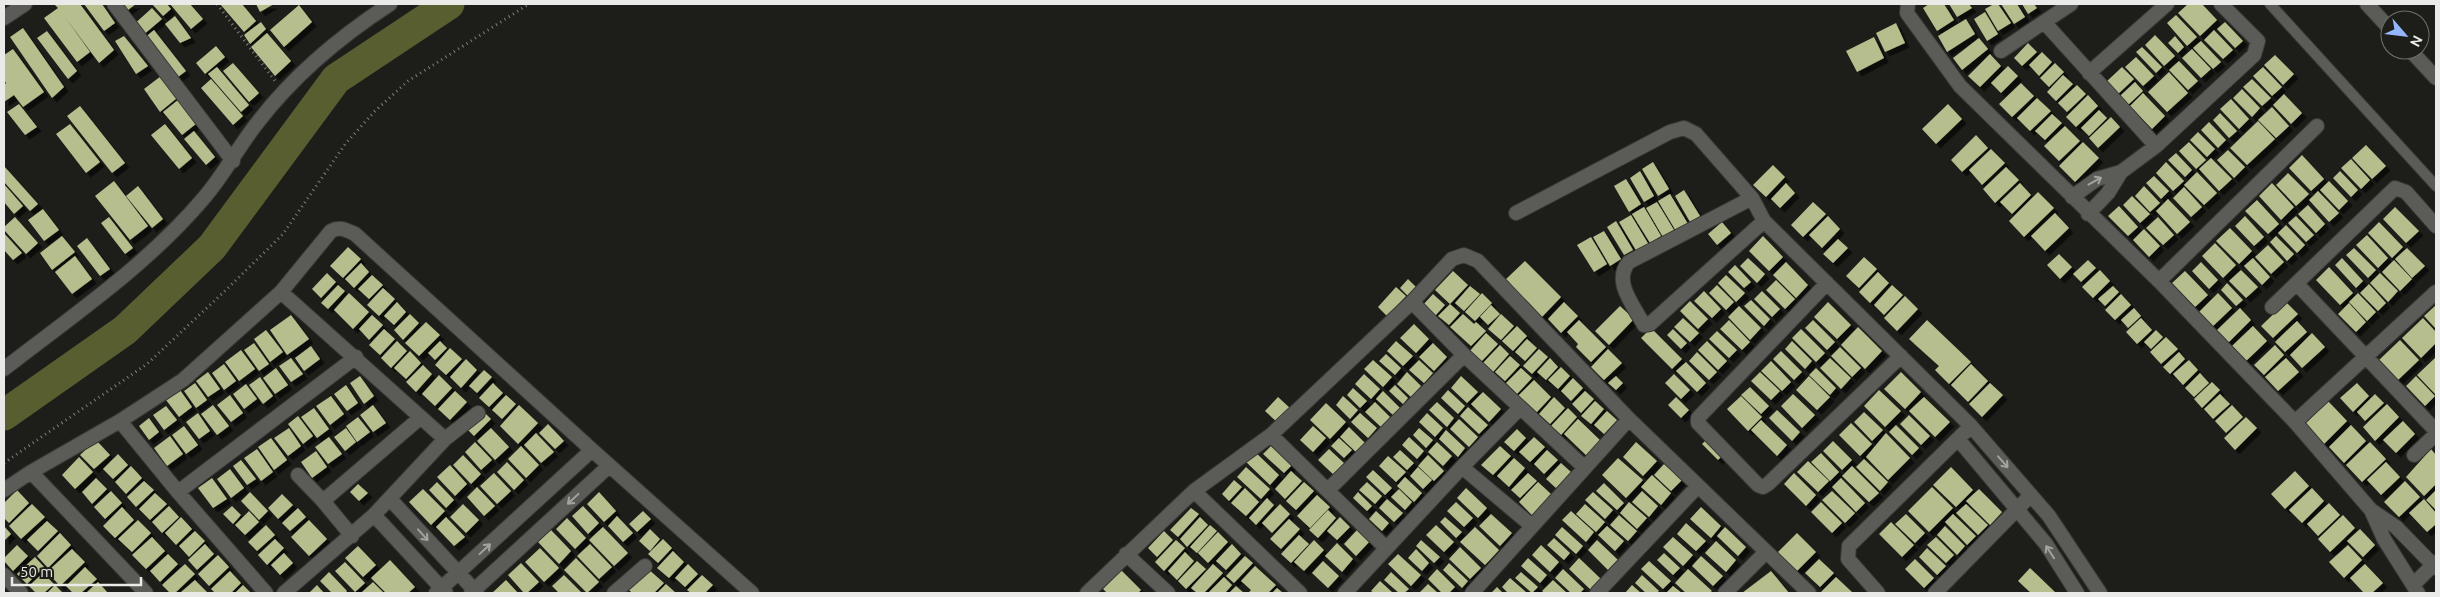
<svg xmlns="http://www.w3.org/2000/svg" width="2440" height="597" viewBox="0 0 2440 597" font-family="Ubuntu,sans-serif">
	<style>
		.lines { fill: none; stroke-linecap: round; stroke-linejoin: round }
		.river { stroke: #585e30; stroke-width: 31 }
		.building { fill: #b7be8d; filter: url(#shadow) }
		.service-casing { stroke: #393a37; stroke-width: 12 }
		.minor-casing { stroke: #393a37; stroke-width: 16 }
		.path { stroke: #7f807c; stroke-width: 3; stroke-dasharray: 1 4; stroke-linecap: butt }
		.service { stroke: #5b5c57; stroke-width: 10 }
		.minor { stroke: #5b5c57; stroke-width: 14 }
		.oneway { stroke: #a2a4a0 }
	</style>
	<defs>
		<filter id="shadow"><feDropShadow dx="4.5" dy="4.5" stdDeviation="0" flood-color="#0009"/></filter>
	</defs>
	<rect width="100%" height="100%" fill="#1d1d19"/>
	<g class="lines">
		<path class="river" d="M4 415 125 330 212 247 336 79 449 4"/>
	</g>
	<path class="building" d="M57 4H80L114 50 99 63 65 17 90 52 77 62 44 18 58 8 55 5Z
		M84 4H102L115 23 104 31Z
		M117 4H136L124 13Z
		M152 4H167L171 9 163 16Z
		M170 4H190L203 19 191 29Z
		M220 4H242L256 21 244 32Z
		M256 4H274L260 12Z
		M1929 4H1944L1954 20 1937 31 1923 8Z
		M1949 4H1969L1972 8 1957 17Z
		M1994 4H1998L2011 23 1998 31 1985 9Z
		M2001 4H2017L2025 17 2014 24Z
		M2022 4H2034L2037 8 2028 14Z
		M2188 4H2202L2217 20 2200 36 2178 13Z
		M299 5 312 22 284 47 270 30Z
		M152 8 162 19 142 36 132 26Z
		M1985 12 1998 34 1987 41 1974 19Z
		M2176 15 2197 37 2187 46 2167 23Z
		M175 16 191 38 180 43 165 24Z
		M1966 19 1975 34 1947 52 1938 36Z
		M261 22 266 29 250 44 244 35Z
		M2225 22 2243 41 2235 48 2217 29Z
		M1896 23 1905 43 1885 52 1876 33Z
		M23 28 64 87 52 98 10 37Z
		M154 30 186 71 174 80 142 40Z
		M2214 30 2233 50 2223 59 2204 40Z
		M47 31 77 71 68 79 37 38Z
		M267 33 291 61 275 76 251 47Z
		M2155 35 2175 56 2164 66 2145 45Z
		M124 36 148 66 136 74 115 41Z
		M2175 36 2184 47 2178 53 2168 43Z
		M1874 37 1884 58 1857 72 1846 51Z
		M1979 38 1988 49 1962 70 1953 58Z
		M2201 41 2221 62 2213 69 2193 48Z
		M2028 43 2037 52 2022 66 2014 58Z
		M216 46 225 57 205 74 196 63Z
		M2142 47 2162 67 2156 73 2136 52Z
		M13 49 44 92 23 107 14 95 4 102V85L6 83 4 80V55Z
		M2192 49 2211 69 2201 78 2182 58Z
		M2042 52 2052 62 2039 76 2029 65Z
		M1990 54 2001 66 1980 87 1968 76Z
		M2275 55 2294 74 2283 85 2264 65Z
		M2136 57 2154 76 2143 86 2125 67Z
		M2179 61 2198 81 2188 90 2169 70Z
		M233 63 259 93 249 102 223 71Z
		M2055 63 2064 72 2049 87 2040 78Z
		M2008 66 2018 76 2001 93 1991 83Z
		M217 67 249 105 241 112 208 74Z
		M2122 67 2134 79 2117 95 2105 83Z
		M2263 67 2282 87 2272 96 2253 76Z
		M2169 72 2188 93 2167 112 2148 92Z
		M2063 75 2073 84 2056 101 2047 92Z
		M161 76 177 98 160 112 144 89Z
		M211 79 243 116 233 125 201 88Z
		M2252 79 2271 98 2262 106 2243 87Z
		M2135 82 2143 91 2128 105 2120 96Z
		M2021 83 2034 96 2012 117 1999 104Z
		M2077 85 2086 94 2067 112 2058 103Z
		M2242 89 2260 108 2252 117 2233 98Z
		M2143 93 2165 116 2152 129 2130 106Z
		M2284 94 2302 113 2291 124 2273 105Z
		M2088 95 2098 106 2076 127 2066 117Z
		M2037 98 2051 111 2030 131 2017 118Z
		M2231 99 2249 119 2239 129 2220 109Z
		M178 100 197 123 182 135 163 112Z
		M19 104 37 127 25 135 7 112Z
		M1948 104 1962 119 1936 144 1922 129Z
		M80 106 125 163 112 173 67 116Z
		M2272 107 2289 126 2276 138 2258 120Z
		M2099 110 2107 118 2089 136 2081 128Z
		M2220 113 2237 131 2229 138 2213 120Z
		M2052 114 2062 123 2045 140 2035 131Z
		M2111 117 2120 127 2098 148 2089 138Z
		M2258 121 2275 139 2247 165 2230 148Z
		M2209 122 2226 140 2218 148 2201 130Z
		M70 124 100 162 86 173 56 134Z
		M165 124 192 158 179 169 151 135Z
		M2065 126 2080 141 2059 161 2044 146Z
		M194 131 215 157 206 165 184 139Z
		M2198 132 2215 149 2207 157 2190 140Z
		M1976 135 1988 148 1962 172 1951 160Z
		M2083 142 2099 158 2075 182 2059 166Z
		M2189 142 2206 160 2196 169 2179 151Z
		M2366 145 2386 166 2372 179 2352 158Z
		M1991 149 2005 163 1982 185 1969 170Z
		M2228 150 2245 167 2234 178 2217 160Z
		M2176 153 2192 170 2185 177 2168 160Z
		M2302 155 2324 179 2311 191 2289 168Z
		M2211 158 2232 179 2219 191 2199 169Z
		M2351 159 2370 180 2361 189 2341 168Z
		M1653 162 1669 189 1658 196 1642 169Z
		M2166 162 2184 181 2173 191 2156 173Z
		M1773 165 1785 177 1766 197 1753 185Z
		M4 166 38 204 30 211 4 182Z
		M2006 167 2019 180 1995 203 1983 189Z
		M1640 171 1654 196 1644 202 1630 178Z
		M2340 171 2358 190 2351 197 2333 178Z
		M2197 172 2217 193 2204 205 2184 185Z
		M2288 173 2309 194 2296 206 2276 185Z
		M2154 176 2169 191 2161 199 2146 183Z
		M1626 179 1641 204 1629 212 1614 186Z
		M114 181 148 226 130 240 95 196Z
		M2329 181 2348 201 2339 210 2320 190Z
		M1786 183 1795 193 1780 208 1771 199Z
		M2020 183 2031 195 2012 214 2000 202Z
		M2272 183 2294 207 2281 220 2259 196Z
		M4 184 23 206 14 214 4 202Z
		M138 186 163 219 152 228 126 196Z
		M2144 186 2160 203 2150 212 2135 196Z
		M2184 187 2202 207 2191 217 2173 198Z
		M1684 190 1700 216 1690 222 1675 196Z
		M2318 191 2339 213 2329 222 2309 200Z
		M2038 192 2054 208 2024 237 2009 221Z
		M1670 194 1688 224 1676 231 1658 201Z
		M2132 196 2150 214 2140 223 2123 205Z
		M2168 199 2190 222 2177 234 2156 211Z
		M2257 200 2279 224 2268 234 2245 211Z
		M1657 202 1674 230 1663 237 1646 208Z
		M1813 202 1826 214 1803 237 1791 225Z
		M2308 205 2325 224 2316 233 2298 214Z
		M2119 206 2138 227 2128 236 2108 216Z
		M1644 207 1661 236 1650 243 1632 214Z
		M2395 207 2419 231 2406 243 2383 219Z
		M43 209 59 230 44 241 28 220Z
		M2055 213 2069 228 2045 251 2031 236Z
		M1631 215 1649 245 1637 252 1619 222Z
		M1828 216 1840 229 1822 248 1809 235Z
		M2245 216 2264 237 2254 246 2235 226Z
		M2296 216 2314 235 2306 242 2288 223Z
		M15 217 38 243 26 254 4 230V227Z
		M109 217 133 248 125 254 101 223Z
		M2158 217 2174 235 2163 245 2146 228Z
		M1616 221 1633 250 1624 255 1607 227Z
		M1722 222 1731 233 1717 245 1708 234Z
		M2379 222 2403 247 2392 258 2368 233Z
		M2286 225 2305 245 2297 253 2278 233Z
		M2230 228 2252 251 2239 264 2216 241Z
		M2144 229 2160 246 2149 257 2133 240Z
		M1604 231 1621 259 1610 266 1593 237Z
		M4 233 22 253 13 260 4 250Z
		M2367 235 2388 258 2378 268 2356 245Z
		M62 236 75 252 52 270 40 253Z
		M1763 236 1783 257 1769 271 1749 251Z
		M2276 236 2294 254 2287 261 2270 242Z
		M1591 237 1607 264 1594 272 1577 245Z
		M87 238 110 269 100 276 77 246Z
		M1838 239 1848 248 1833 263 1823 254Z
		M2215 243 2236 265 2223 278 2202 256Z
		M2268 245 2284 262 2271 274 2255 257Z
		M348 247 361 259 343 278 330 266Z
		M2354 248 2376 270 2368 278 2346 255Z
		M2407 248 2425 266 2412 278 2395 259Z
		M2059 254 2072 267 2060 279 2047 265Z
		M75 256 92 279 72 294 55 272Z
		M1864 257 1877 269 1859 288 1846 276Z
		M1748 258 1765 274 1757 283 1740 266Z
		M2253 258 2270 277 2262 285 2244 266Z
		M2342 258 2363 281 2356 288 2335 265Z
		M2088 260 2096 268 2081 282 2073 274Z
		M2394 260 2412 279 2400 291 2382 272Z
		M1525 261 1561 297 1541 318 1504 281Z
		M1786 262 1808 285 1796 298 1773 275Z
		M2201 262 2218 280 2209 289 2192 271Z
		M361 263 369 272 354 288 345 279Z
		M1735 265 1751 282 1744 288 1728 272Z
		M2329 267 2353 293 2340 305 2316 280Z
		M2100 270 2110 281 2093 298 2082 287Z
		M2241 270 2258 287 2246 298 2229 281Z
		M1453 271 1468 285 1450 304 1435 290Z
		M2185 271 2208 295 2195 307 2172 283Z
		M1878 272 1889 283 1870 303 1859 292Z
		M327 273 336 282 321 298 312 289Z
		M2380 273 2398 291 2388 302 2370 283Z
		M372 275 383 285 369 299 358 289Z
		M1726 275 1745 293 1736 302 1718 283Z
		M1408 279 1417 288 1409 297 1400 288Z
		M1776 280 1795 299 1785 309 1766 290Z
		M2227 283 2243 300 2236 306 2221 290Z
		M2369 284 2386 303 2378 311 2360 293Z
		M338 285 345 291 328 309 321 303Z
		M1717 285 1734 302 1726 310 1709 293Z
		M1892 285 1903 295 1884 315 1874 305Z
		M1470 286 1480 294 1464 311 1455 303Z
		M2113 286 2119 292 2105 306 2098 299Z
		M1396 287 1406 296 1387 316 1378 307Z
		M383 288 395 299 379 316 367 305Z
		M1704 291 1721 309 1712 318 1694 301Z
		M1762 291 1780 309 1772 317 1754 299Z
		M349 293 369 312 353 329 334 310Z
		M1482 293 1492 303 1475 321 1465 312Z
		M2218 293 2232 308 2212 327 2198 313Z
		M2358 293 2376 312 2367 321 2349 302Z
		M1433 294 1445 305 1434 317 1422 306Z
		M2121 294 2131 305 2115 320 2105 310Z
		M1905 296 1918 309 1897 331 1884 318Z
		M1751 300 1770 319 1764 326 1744 306Z
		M1690 301 1708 319 1698 329 1680 311Z
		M397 302 406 312 394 325 384 316Z
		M1564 302 1578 316 1561 333 1548 319Z
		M1828 302 1851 325 1837 339 1814 317Z
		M2286 302 2298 314 2273 338 2261 326Z
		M2349 303 2366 322 2356 332 2338 314Z
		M1450 304 1460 313 1449 325 1438 316Z
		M1491 305 1500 314 1488 325 1480 317Z
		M2436 305V329L2424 316Z
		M1620 306 1634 319 1609 345 1595 331Z
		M1739 306 1761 328 1750 340 1728 317Z
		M2134 308 2141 316 2128 328 2121 320Z
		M2240 308 2251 320 2227 344 2215 332Z
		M410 314 419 323 403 340 394 330Z
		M1463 314 1474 324 1476 322 1486 331 1471 346 1450 327Z
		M1501 314 1514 326 1501 340 1488 329Z
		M291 315 309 339 287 355 270 330Z
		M372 315 383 325 369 340 359 329Z
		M1683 318 1699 333 1690 342 1674 327Z
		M2141 318 2152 330 2137 344 2126 332Z
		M2423 318 2436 332V343L2421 358 2402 338Z
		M1579 320 1606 347 1591 362 1576 347 1578 344 1567 332Z
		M1729 320 1750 342 1742 350 1720 329Z
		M1813 320 1835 342 1827 350 1805 328Z
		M1927 320 1971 362 1949 384 1935 370 1939 366 1909 339Z
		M2297 321 2307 332 2285 352 2275 342Z
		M426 322 440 335 419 356 405 343Z
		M1414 324 1429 339 1416 353 1400 338Z
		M1517 326 1527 336 1513 351 1502 341Z
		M2253 326 2267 341 2245 362 2231 347Z
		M1858 327 1882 351 1865 369 1841 345Z
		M1651 328 1682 359 1672 369 1641 338Z
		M384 329 395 339 380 355 369 345Z
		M1673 329 1687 343 1681 349 1667 335Z
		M1801 329 1825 353 1816 362 1792 338Z
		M266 330 283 352 270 362 254 339Z
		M2156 330 2163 337 2151 349 2144 342Z
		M1717 331 1737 350 1729 358 1709 339Z
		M1486 333 1498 344 1480 363 1469 352Z
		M2312 333 2325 347 2302 368 2290 355Z
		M2166 337 2178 349 2161 364 2150 352Z
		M1527 339 1537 348 1525 361 1515 352Z
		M2400 340 2419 360 2398 380 2379 360Z
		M397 341 407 351 391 368 381 358Z
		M440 341 447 348 435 360 428 353Z
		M1396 341 1413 356 1403 366 1387 351Z
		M1707 341 1727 361 1718 370 1698 350Z
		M1792 341 1812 361 1805 369 1785 349Z
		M254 343 269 364 259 371 244 350Z
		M1433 343 1447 357 1434 371 1419 357Z
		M1500 345 1509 354 1493 372 1483 363Z
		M2275 345 2284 355 2264 375 2254 365Z
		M311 346 320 359 304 371 295 358Z
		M1840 347 1861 368 1852 377 1831 356Z
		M450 348 462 359 446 375 435 365Z
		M1539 349 1548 357 1532 374 1523 366Z
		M1608 349 1622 363 1604 380 1591 367Z
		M241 350 255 369 239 381 225 362Z
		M410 351 421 363 406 379 394 368Z
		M1781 351 1802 372 1794 380 1773 359Z
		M1697 352 1717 372 1709 380 1689 361Z
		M2179 352 2185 359 2170 374 2163 367Z
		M1386 354 1401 368 1395 375 1379 361Z
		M1510 356 1520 365 1505 381 1495 372Z
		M2436 357V395L2417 375Z
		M291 358 303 374 291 382 279 366Z
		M1550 358 1558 367 1546 380 1537 372Z
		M1830 358 1851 378 1841 389 1820 368Z
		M2286 358 2299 372 2278 391 2265 377Z
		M466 359 477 370 461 388 450 377Z
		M1373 360 1392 377 1383 387 1364 369Z
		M1419 360 1433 373 1424 383 1409 370Z
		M2189 360 2198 370 2183 385 2173 374Z
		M1771 361 1791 382 1782 391 1761 371Z
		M1686 362 1706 383 1697 392 1676 371Z
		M224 364 236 381 224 390 212 373Z
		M1971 364 1988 381 1968 402 1951 385Z
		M423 365 432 374 416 392 406 382Z
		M1561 367 1570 376 1558 389 1548 380Z
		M276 368 288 385 275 394 263 378Z
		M1521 368 1532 378 1517 394 1506 383Z
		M1816 368 1836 388 1830 395 1809 375Z
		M484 370 492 377 477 393 469 386Z
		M208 372 220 389 208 397 196 381Z
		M1407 372 1421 386 1411 397 1397 384Z
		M1760 372 1780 391 1771 400 1751 381Z
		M1901 372 1921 392 1905 409 1884 389Z
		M2200 373 2209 383 2194 397 2185 388Z
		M1364 374 1380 389 1371 399 1355 384Z
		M1674 374 1690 390 1681 399 1665 383Z
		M439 375 452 388 435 406 422 394Z
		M360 376 374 396 364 404 350 383Z
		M1461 376 1478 392 1467 403 1451 388Z
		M1616 376 1623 383 1616 390 1608 383Z
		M1809 376 1830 397 1817 410 1796 390Z
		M2416 376 2435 396 2425 406 2406 386Z
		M260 377 273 396 263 404 249 385Z
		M1573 378 1583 388 1571 401 1561 391Z
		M1534 380 1551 397 1536 413 1518 396Z
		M2212 382 2220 390 2202 408 2194 399Z
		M195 383 207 400 196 408 184 391Z
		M493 383 503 393 489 407 479 398Z
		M1990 383 2003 395 1982 417 1969 404Z
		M2357 383 2369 396 2353 412 2340 398Z
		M246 384 257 399 244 409 233 394Z
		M346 385 358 403 347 411 334 394Z
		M1395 385 1408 398 1403 404 1389 391Z
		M1750 387 1769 406 1761 414 1741 395Z
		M1353 388 1367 401 1360 408 1347 395Z
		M180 390 192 407 179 417 166 400Z
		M1448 390 1465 406 1458 414 1441 398Z
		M1879 390 1901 411 1885 427 1864 406Z
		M455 391 467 402 450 420 438 409Z
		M1383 391 1400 408 1393 415 1376 399Z
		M1585 391 1594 399 1581 413 1572 404Z
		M1483 392 1501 409 1489 422 1471 404Z
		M1793 394 1815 415 1802 428 1781 406Z
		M2220 394 2230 404 2213 419 2204 409Z
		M2375 394 2384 403 2365 421 2357 412Z
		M230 395 243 413 231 422 217 405Z
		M506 395 516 404 502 419 492 410Z
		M331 396 344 414 330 425 316 406Z
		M1343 396 1358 410 1350 419 1336 405Z
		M1741 396 1762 417 1748 431 1727 409Z
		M1278 397 1291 409 1278 423 1265 411Z
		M1554 397 1565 408 1550 424 1539 414Z
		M1676 397 1689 410 1681 418 1668 405Z
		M1924 397 1950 422 1935 437 1909 411Z
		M1595 401 1604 409 1591 424 1581 416Z
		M2328 401 2347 421 2324 444 2305 424Z
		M1375 402 1390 417 1381 427 1365 412Z
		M1437 402 1454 418 1447 427 1429 410Z
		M1326 403 1346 422 1330 439 1310 420Z
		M2387 404 2399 417 2375 441 2363 427Z
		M213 405 229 426 217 435 201 414Z
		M373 405 386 423 373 432 360 415Z
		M519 405 538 423 518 444 500 426Z
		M2232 405 2243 417 2226 433 2215 421Z
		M166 406 177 420 164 430 153 415Z
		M1468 407 1488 425 1479 434 1460 416Z
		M314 408 329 429 317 438 301 417Z
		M1568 408 1577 417 1561 435 1551 426Z
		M1777 410 1800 432 1792 441 1769 418Z
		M1607 411 1617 420 1604 434 1594 425Z
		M484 412 491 419 474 436 467 429Z
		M1864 412 1883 430 1872 441 1854 422Z
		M198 413 210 431 199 439 186 422Z
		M1360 413 1377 428 1368 438 1351 422Z
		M1427 413 1443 428 1435 437 1419 422Z
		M1909 415 1930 436 1921 445 1900 424Z
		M298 416 313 436 303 444 288 424Z
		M358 417 370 432 357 442 346 426Z
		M2246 417 2257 428 2235 450 2224 438Z
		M149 418 159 432 149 440 139 426Z
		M1459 419 1478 437 1469 447 1450 429Z
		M1578 419 1603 443 1589 458 1564 434Z
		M1761 420 1787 445 1777 456 1751 430Z
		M2403 421 2415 434 2396 453 2383 440Z
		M1851 423 1872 444 1860 456 1839 435Z
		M548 424 564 441 555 449 539 433Z
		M1896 425 1919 448 1912 455 1889 432Z
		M2351 425 2366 441 2344 463 2329 447Z
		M184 426 198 445 186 454 172 435Z
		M1313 426 1326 438 1313 452 1300 440Z
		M1349 427 1365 443 1356 452 1340 437Z
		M289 428 301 446 288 456 274 438Z
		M346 428 356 442 345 451 334 437Z
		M491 428 509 447 495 460 477 441Z
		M1419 428 1433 440 1426 448 1413 435Z
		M1517 429 1526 438 1514 451 1504 442Z
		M1446 430 1465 448 1458 457 1439 439Z
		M536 433 554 452 541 463 524 445Z
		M1886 433 1910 458 1888 480 1866 457Z
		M170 436 183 454 167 466 154 448Z
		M329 437 342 454 328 464 315 447Z
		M1409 437 1424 451 1417 459 1402 445Z
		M1534 437 1545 447 1530 462 1519 452Z
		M271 438 287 460 274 470 258 447Z
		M1339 438 1352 450 1344 458 1331 446Z
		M1708 438 1724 454 1718 460 1702 444Z
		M96 440 110 455 94 469 80 455Z
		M1833 441 1852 460 1842 470 1823 451Z
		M475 442 492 460 481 470 465 452Z
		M1437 442 1452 456 1443 466 1428 452Z
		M1636 442 1657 461 1643 476 1623 457Z
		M2370 442 2386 459 2362 482 2346 465Z
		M521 446 539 465 526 478 508 459Z
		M1271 446 1292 465 1284 473 1263 454Z
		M1500 446 1511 456 1493 475 1481 465Z
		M257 449 273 472 261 481 244 458Z
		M1329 449 1345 464 1334 475 1318 460Z
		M2431 449 2436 455V484L2424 496 2406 477Z
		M1253 450 1279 475 1270 485 1244 460Z
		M1400 450 1414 463 1407 470 1393 457Z
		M1547 450 1558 460 1544 474 1534 464Z
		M316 451 327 467 312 478 301 462Z
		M1821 453 1839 472 1830 481 1811 462Z
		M118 454 128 465 113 479 103 469Z
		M463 455 481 474 471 484 453 465Z
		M1428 455 1444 471 1434 481 1418 466Z
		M1388 456 1406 472 1396 482 1379 466Z
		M79 457 93 472 75 489 62 475Z
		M1514 458 1525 468 1509 487 1497 476Z
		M1618 458 1643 480 1626 498 1602 475Z
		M1864 459 1888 482 1880 491 1856 467Z
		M241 460 256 479 247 485 233 466Z
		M1808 461 1829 481 1818 492 1797 472Z
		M507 462 524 480 514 490 497 472Z
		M2386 462 2400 477 2381 495 2367 480Z
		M1561 463 1571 472 1556 488 1546 479Z
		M1664 464 1682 480 1671 491 1654 475Z
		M450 465 467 484 455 496 437 477Z
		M131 466 142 478 126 494 115 482Z
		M1852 466 1879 493 1869 502 1842 476Z
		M1246 467 1270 489 1261 499 1237 477Z
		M1418 467 1432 480 1423 489 1410 476Z
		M1951 467 1973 490 1956 507 1933 485Z
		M230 469 244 488 231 498 217 479Z
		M1373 470 1392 488 1385 495 1366 477Z
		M1291 471 1302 481 1285 499 1275 489Z
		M2295 471 2309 486 2285 509 2271 494Z
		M494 473 511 491 497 504 480 486Z
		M1528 473 1537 481 1520 498 1511 490Z
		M1794 473 1816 495 1806 506 1784 484Z
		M1652 475 1671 493 1661 505 1641 487Z
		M1405 477 1422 493 1414 502 1397 486Z
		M96 478 107 489 92 504 82 492Z
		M212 478 227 499 213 508 198 488Z
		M1841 478 1865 503 1856 512 1832 487Z
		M1234 480 1242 487 1229 501 1222 494Z
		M144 481 154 490 136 507 127 497Z
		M2405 481 2420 497 2399 517 2384 502Z
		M437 482 454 500 446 508 429 490Z
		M1304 482 1314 491 1296 510 1286 501Z
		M1367 482 1382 496 1375 504 1359 490Z
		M1538 482 1551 494 1532 515 1519 502Z
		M1604 483 1624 503 1617 510 1596 491Z
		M358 484 368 493 359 501 350 492Z
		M477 487 495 506 484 516 467 497Z
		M1932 487 1953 508 1929 532 1908 511Z
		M1245 488 1259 502 1246 516 1231 503Z
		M1466 488 1487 508 1478 518 1457 498Z
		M2312 488 2324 501 2302 523 2289 510Z
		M423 489 445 511 431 525 409 502Z
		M1399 489 1412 502 1405 510 1391 497Z
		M1979 489 2002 512 1990 525 1966 501Z
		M17 490 29 503 9 523 4 518V503Z
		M2436 490V510L2426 500Z
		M111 491 122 503 105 519 94 507Z
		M1642 491 1658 506 1649 517 1632 502Z
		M1832 491 1855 513 1845 523 1822 500Z
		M250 492 268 511 259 520 241 501Z
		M599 492 616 511 604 522 587 504Z
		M1358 492 1372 506 1367 511 1353 498Z
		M1593 492 1613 510 1605 519 1585 500Z
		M155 493 167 504 150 520 139 509Z
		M282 494 293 505 278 519 268 508Z
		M1317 495 1330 507 1310 528 1297 516Z
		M1267 498 1274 505 1256 525 1249 518Z
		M1387 499 1403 513 1394 522 1379 508Z
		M2424 499 2436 513V524L2427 532 2409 513Z
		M1456 502 1473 518 1464 527 1447 511Z
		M1629 502 1647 518 1637 529 1620 513Z
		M1821 502 1842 523 1832 533 1811 512Z
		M2329 503 2340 515 2318 536 2307 524Z
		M32 504 45 517 21 539 9 526Z
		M463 504 479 520 466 533 450 517Z
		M1280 504 1290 514 1272 533 1262 523Z
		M1585 504 1605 522 1596 532 1576 514Z
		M1966 504 1988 525 1978 535 1956 513Z
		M169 506 179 517 162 533 152 522Z
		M232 506 241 515 233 524 223 514Z
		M583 506 599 523 588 534 572 516Z
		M122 507 134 520 115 538 103 526Z
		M1701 507 1721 526 1711 538 1690 519Z
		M298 508 306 517 290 531 282 523Z
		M1191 508 1199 514 1178 537 1170 530Z
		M1328 510 1336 518 1318 538 1309 530Z
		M249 511 259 522 245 535 235 525Z
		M643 511 651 519 637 532 629 524Z
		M1376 511 1389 523 1382 531 1369 519Z
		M1571 511 1594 532 1586 542 1562 520Z
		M1491 514 1512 533 1500 546 1479 526Z
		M1906 514 1925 533 1915 543 1895 524Z
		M1953 514 1976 536 1967 545 1945 522Z
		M1619 515 1637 531 1628 541 1610 525Z
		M2343 515 2355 528 2330 552 2318 539Z
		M617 516 633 533 623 542 608 526Z
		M181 517 192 529 176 545 165 533Z
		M446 517 465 537 454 546 436 527Z
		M1200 517 1208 525 1187 547 1180 539Z
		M1340 517 1350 527 1337 540 1327 531Z
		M1445 517 1462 532 1456 538 1440 522Z
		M567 518 586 538 575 549 556 529Z
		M1289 519 1300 529 1281 549 1270 539Z
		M138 520 151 533 132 552 118 539Z
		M309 520 327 539 309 556 291 537Z
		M47 521 58 531 38 551 27 540Z
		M1891 522 1914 545 1902 557 1879 534Z
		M1686 523 1706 541 1696 551 1677 534Z
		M266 525 275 535 257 551 248 542Z
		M1210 525 1217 531 1197 553 1190 547Z
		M1436 525 1454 542 1444 552 1426 535Z
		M4 526 11 534 4 541Z
		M1607 526 1624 541 1615 551 1598 535Z
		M1945 526 1965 546 1957 555 1937 535Z
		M603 527 628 553 614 566 589 540Z
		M1475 527 1499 550 1485 565 1460 542Z
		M1562 527 1583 546 1576 554 1555 535Z
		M1725 527 1746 547 1738 556 1717 536Z
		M650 529 660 539 650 551 639 541Z
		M2360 529 2375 545 2363 557 2347 541Z
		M551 530 571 551 559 564 538 542Z
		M1357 530 1370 541 1356 556 1344 544Z
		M195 531 205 541 189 557 179 546Z
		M1164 531 1173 540 1157 557 1148 548Z
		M1218 532 1228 542 1208 563 1198 553Z
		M60 533 71 545 48 568 37 556Z
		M1797 533 1816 552 1796 572 1777 553Z
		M1299 535 1309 544 1291 563 1281 554Z
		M152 537 165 551 146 569 132 555Z
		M1673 537 1693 555 1683 566 1663 547Z
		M1936 537 1954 555 1946 563 1927 545Z
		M1554 538 1570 553 1564 560 1547 545Z
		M275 539 284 548 267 565 258 555Z
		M663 539 672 548 658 563 648 554Z
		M1176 540 1185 548 1164 571 1155 562Z
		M1314 540 1324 550 1304 571 1294 562Z
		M1421 540 1440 557 1434 563 1416 546Z
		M1597 540 1618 560 1608 570 1588 550Z
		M1716 541 1736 560 1726 572 1705 553Z
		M1337 543 1353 559 1342 572 1325 556Z
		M205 544 214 554 197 570 188 560Z
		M590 544 612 567 599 579 577 556Z
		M1232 544 1241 554 1226 570 1216 561Z
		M17 545 28 556 13 571 4 561V558Z
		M1541 545 1559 562 1550 572 1532 555Z
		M2348 545 2362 560 2344 578 2329 562Z
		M358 546 376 565 363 577 345 558Z
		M1460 547 1481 568 1470 579 1449 559Z
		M540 548 559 568 544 582 525 562Z
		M1927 548 1946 566 1937 575 1919 557Z
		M72 549 85 562 60 586 47 572Z
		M1416 549 1429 563 1422 571 1408 558Z
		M673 551 684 562 669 578 657 568Z
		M1185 552 1194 561 1177 580 1168 571Z
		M284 553 293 563 280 575 271 565Z
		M1664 553 1680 568 1673 575 1657 560Z
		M168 554 178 564 160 582 150 571Z
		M1398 554 1421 575 1411 586 1388 564Z
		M218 555 229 567 209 586 198 574Z
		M1245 556 1253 563 1234 583 1226 576Z
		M1701 556 1723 576 1713 586 1692 566Z
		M35 557 44 567 27 584 17 574Z
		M576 558 599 582 587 593 564 570Z
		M1528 558 1547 575 1540 583 1521 566Z
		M1579 558 1601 579 1591 590 1569 569Z
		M1819 559 1834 573 1820 587 1805 573Z
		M1915 559 1934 578 1924 588 1905 569Z
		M390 560 415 587 408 593H386L371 578Z
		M1197 561 1206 569 1186 589 1178 581Z
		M1323 561 1339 576 1328 588 1312 573Z
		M1649 561 1671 581 1663 589 1641 569Z
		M345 562 365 583 355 592 335 571Z
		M521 563 539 582 527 593H524L508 575Z
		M1449 563 1468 581 1462 588 1443 570Z
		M185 564 195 574 175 593H170L162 585Z
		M688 564 698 574 685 587 675 578Z
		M1213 564 1223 573 1204 593H1197L1191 588Z
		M2365 564 2383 583 2372 593H2364L2350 578Z
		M1255 566 1276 585 1268 593H1248L1251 590 1241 581Z
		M85 567 97 579 81 593H73L66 586Z
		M647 568 664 583 654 593H632L628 589Z
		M2030 568 2056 593H2031L2018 581Z
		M1437 569 1455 587 1449 593H1442L1428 579Z
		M1563 569 1584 589 1580 593H1571L1555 578Z
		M1688 569 1712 591 1709 593H1686L1675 583Z
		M1121 570 1141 590 1138 593H1107L1103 589Z
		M230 571 241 583 231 593H215L211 589Z
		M1771 571 1789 593H1742Z
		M329 572 347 591 345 593H332L320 581Z
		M1391 572 1409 589 1404 593H1399L1384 580Z
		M1521 572 1538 587 1532 593 1515 578Z
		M43 573 54 584 44 593H36L29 586Z
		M564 575 582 593H559L552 586Z
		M702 575 713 585 705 593H691L687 590Z
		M1642 575 1659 591 1656 593H1646L1635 583Z
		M1224 577 1232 585 1225 593H1208Z
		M1836 577 1853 593H1820Z
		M1510 578 1527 593H1508L1502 587Z
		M195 580 208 593H180Z
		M506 580 518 593H492Z
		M1553 580 1567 593H1545L1542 591Z
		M1380 581 1393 593H1374L1371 591Z
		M98 582 108 593H86Z
		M373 582 384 593H361Z
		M666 584 676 593H657Z
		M1428 584 1438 593H1419Z
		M55 585 63 593H47Z
		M243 585 251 593H235Z
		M317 585 324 593H309Z
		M1632 585 1641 593H1625Z
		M1236 586 1244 593H1229Z
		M1673 586 1682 593H1666Z
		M1497 587 1503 593H1491Z
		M1277 588 1283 593H1272Z"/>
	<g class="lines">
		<defs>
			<path id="service" d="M2270 4 2436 186"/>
			<path id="minor" d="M114 4 233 161
				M1908 4 1907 13 1960 86 2159 281 2295 422 2371 510 2396 527 2436 568
				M2071 4 2044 22 2156 146
				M2367 4 2390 29
				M4 18 25 4
				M2410 50 2436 78
				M2001 51 2044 22
				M2089 73 2167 4
				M2072 197 2097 179 2121 172
				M1752 198 1629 262C1612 281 1634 306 1644 325L1650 324 1764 221
				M1516 213 1670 132 1684 128 1696 134 1752 198 1764 221 1971 426 1849 546 1848 559 1878 593
				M2088 214 2108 193 2121 172 2156 146 2254 55 2258 41 2221 4
				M2159 281 2317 126
				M1827 283 1698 418V423L1758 485 1763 487 1768 484 1901 356
				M2297 284 2436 431
				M281 292 445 439
				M1412 302 1464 355 1585 468
				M2272 307 2395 188 2406 192 2436 226
				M4 369C72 316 146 266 203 199 224 175 238 147 258 122 294 75 341 36 390 4
				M120 421 178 492 266 593
				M2295 422 2436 292
				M1971 426 2049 516 2100 593
				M1271 435 1386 548
				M1958 439 2046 544 2077 593
				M2414 455 2436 434
				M1462 467 1532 526
				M31 472 146 593
				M298 475 323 501 352 536
				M4 490 31 472 120 421 183 380 281 292 331 231C340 226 346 230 355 234L592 450 752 593
				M1328 490 1464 355
				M1194 491 1300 593
				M178 492 356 357
				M390 499 477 593
				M323 501 420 418
				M2371 510 2384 539 2418 593
				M374 515 446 593
				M1126 554 1168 593
				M4 575 21 593
				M2413 585 2436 562
				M284 593 374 515 445 439 478 413
				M436 593 592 450
				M471 593 609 466
				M614 593 645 566
				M1087 593 1194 491 1271 435 1412 302 1452 259 1464 255 1478 261 1629 419 1809 593
				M1345 593 1462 467 1519 409
				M1472 593 1629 419
				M1597 593 1698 486
				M1725 593 1766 552
				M1935 593 2031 495"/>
		</defs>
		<use href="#service" class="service-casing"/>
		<use href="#minor" class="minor-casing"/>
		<path class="path" d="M217 4 275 81
			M4 463 147 364 227 289 283 234 346 143 375 111 408 81 529 4"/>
		<use href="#service" class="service"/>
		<use href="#minor" class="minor"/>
	</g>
	<defs><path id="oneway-shaft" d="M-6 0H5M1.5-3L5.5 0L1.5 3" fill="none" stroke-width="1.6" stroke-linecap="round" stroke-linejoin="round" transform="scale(1.25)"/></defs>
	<g class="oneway">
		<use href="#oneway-shaft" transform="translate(2095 181) rotate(-29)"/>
		<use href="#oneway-shaft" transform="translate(2003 462) rotate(49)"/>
		<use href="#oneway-shaft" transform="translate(573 499) rotate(137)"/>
		<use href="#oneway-shaft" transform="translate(423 535) rotate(48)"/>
		<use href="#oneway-shaft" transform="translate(485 549) rotate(-43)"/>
		<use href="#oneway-shaft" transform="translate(2050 552) rotate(-123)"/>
	</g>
	<rect width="2440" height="597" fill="none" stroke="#eaebe8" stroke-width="10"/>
	<g transform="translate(2405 35) rotate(118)"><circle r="24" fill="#1d1d19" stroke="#6f6f6c"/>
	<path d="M0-4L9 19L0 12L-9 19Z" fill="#95b6fd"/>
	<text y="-8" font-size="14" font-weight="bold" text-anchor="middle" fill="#eaebe8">N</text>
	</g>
	<path d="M12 577v8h129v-8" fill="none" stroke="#eaebe8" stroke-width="2.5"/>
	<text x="20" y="577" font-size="15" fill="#eaebe8" stroke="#1d1d19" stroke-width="4" paint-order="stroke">50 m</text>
</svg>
